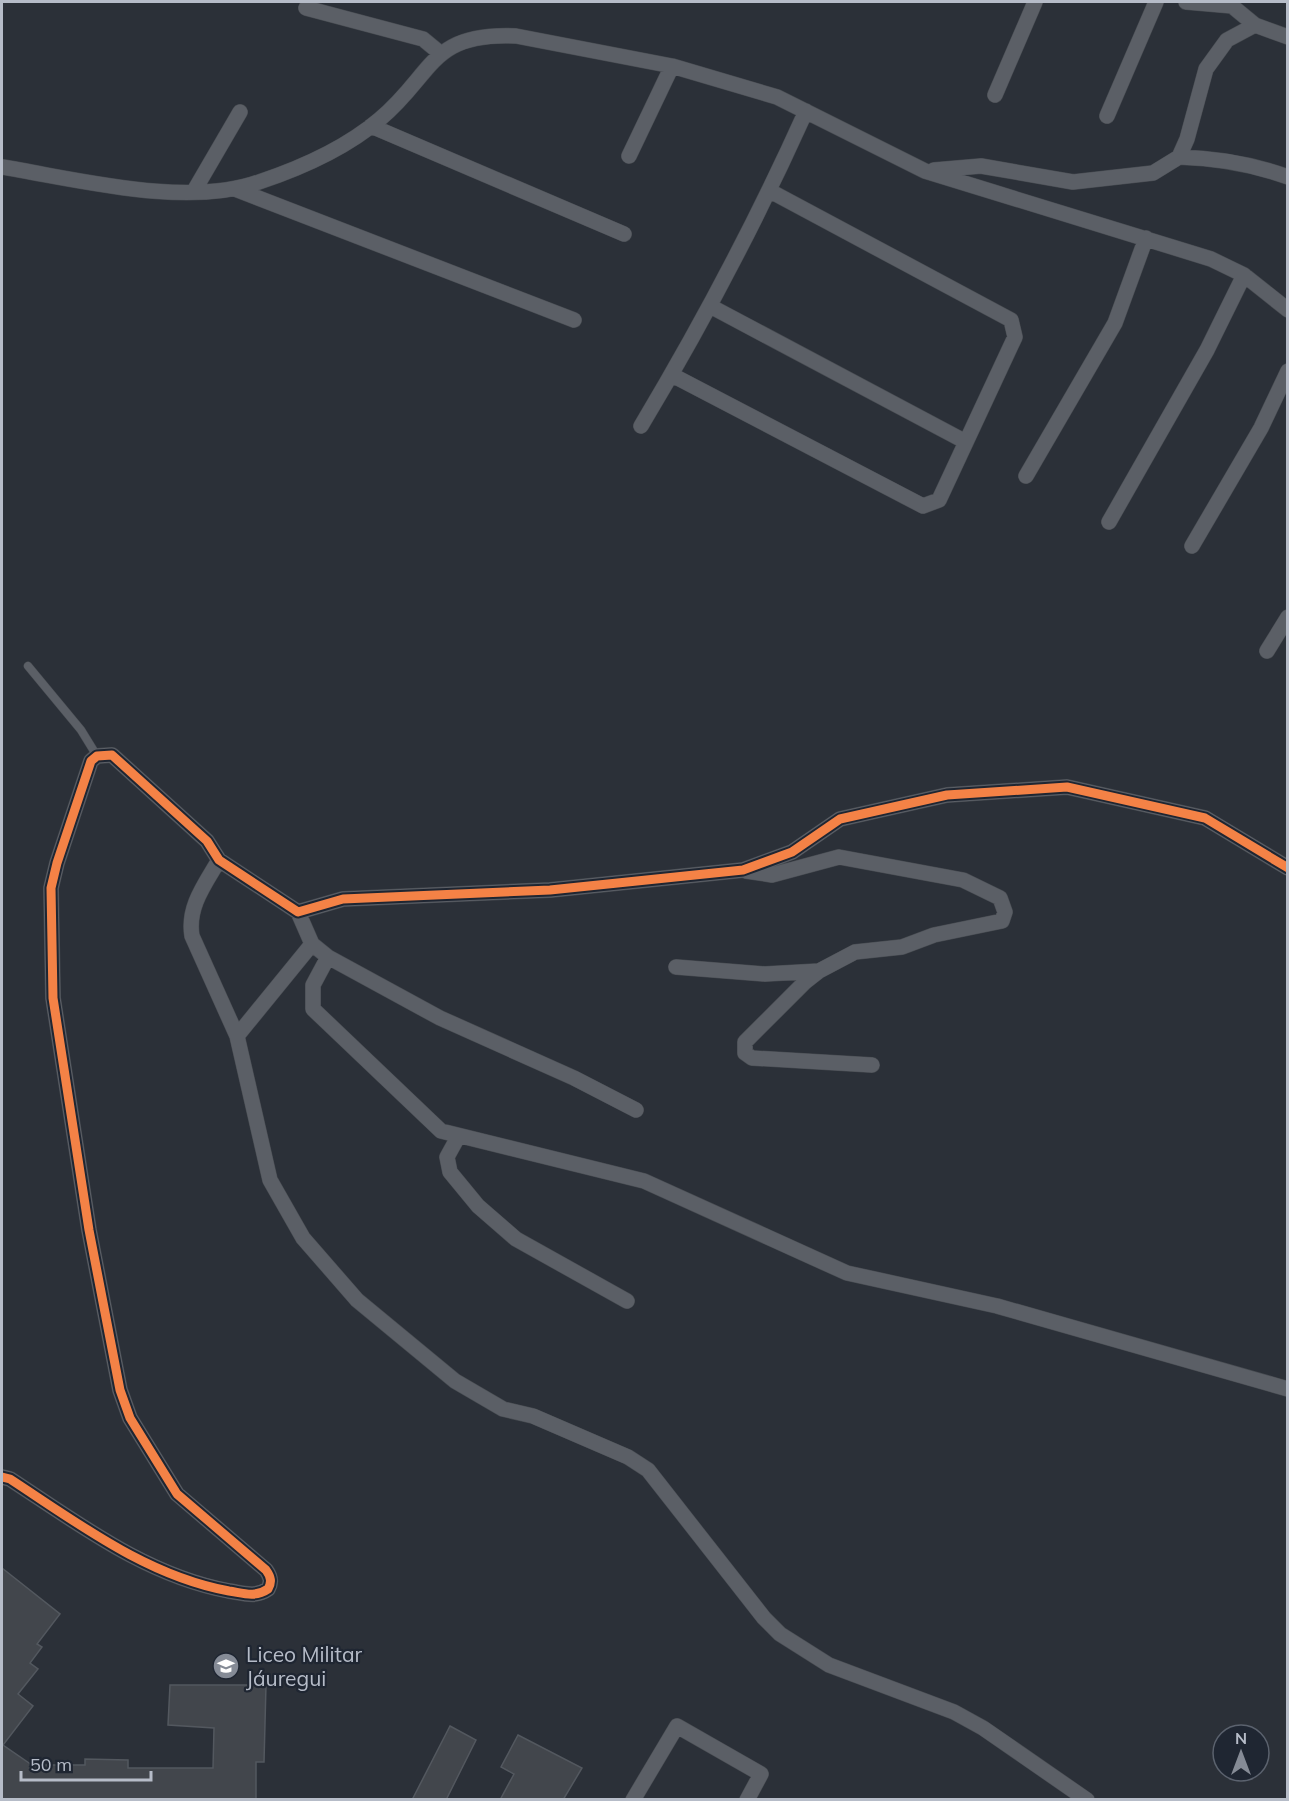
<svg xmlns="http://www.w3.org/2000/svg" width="1289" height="1801" viewBox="0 0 1289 1801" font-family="Mulish,sans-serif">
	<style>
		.building { fill: #42464c; stroke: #53585f; stroke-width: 1.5 }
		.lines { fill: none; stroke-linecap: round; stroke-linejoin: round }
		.lane-casing { stroke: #474b51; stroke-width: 9 }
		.street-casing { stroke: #474b51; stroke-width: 16 }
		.lane { stroke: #5b5f66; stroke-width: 8 }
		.street { stroke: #5b5f66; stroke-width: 15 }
		.cycleway-casing { stroke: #1f2632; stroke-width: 13 }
		.cycleway { stroke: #f48246; stroke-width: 9 }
		.labels { text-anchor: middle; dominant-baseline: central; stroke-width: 4.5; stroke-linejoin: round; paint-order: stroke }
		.poi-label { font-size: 21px; fill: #b6bcc8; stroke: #1f2632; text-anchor: start }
	</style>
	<rect width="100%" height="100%" fill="#2b3038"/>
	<path class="building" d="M2 1568 60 1614 37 1644 42 1647 30 1663 38 1669 18 1694 33 1706 3 1745 32 1765H85V1759L128 1760V1768H213L214 1728 168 1725 170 1685H266L264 1762H256V1800H2Z
		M450 1726 476 1740 446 1800H412Z
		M518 1735 582 1768 563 1800H500L514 1774 501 1767Z"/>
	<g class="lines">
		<defs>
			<path id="lane" d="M28 666 81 730 97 756"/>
			<path id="street" d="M1186 2 1232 6 1255 25
				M306 8 423 39 440 53
				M995 95 1035 2
				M1107 116 1156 2
				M371 126 624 234
				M629 156 672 66
				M1179 157C1217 158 1252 164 1288 177
				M2 167C77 179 186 208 259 182 301 168 346 148 380 119 434 74 429 32 516 36L672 66 777 97 925 171 1211 259 1244 275 1288 310
				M934 170 981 166 1073 182 1153 173 1179 157 1187 139 1206 69 1227 40 1255 25 1288 37
				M235 189 574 320
				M194 191 240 112
				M710 306 966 442
				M672 375 923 506 939 500 1015 337 1011 320 770 191
				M641 426C702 324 757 220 806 111
				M1026 476 1115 323 1146 238
				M1109 522 1207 350 1244 275
				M1192 546 1261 428 1288 371
				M1267 651 1288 617
				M219 860C205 884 187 907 192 936L237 1036 270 1180 303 1238 357 1300 455 1381 503 1409 533 1416 628 1457 648 1470 764 1618 780 1634 829 1665 954 1712 983 1728 1087 1800
				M746 871 772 875 839 857 963 880 1000 898 1005 912 1002 921 934 935 902 947 855 952 819 971 805 982 745 1042V1053L752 1058 872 1065
				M298 912 312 944 328 957 440 1018 574 1078 636 1110
				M328 957 313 985V1009L441 1131 644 1181 847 1273 997 1306 1288 1389
				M676 967 765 974 819 971
				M237 1036 312 944
				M458 1137 447 1157 450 1172 478 1206 516 1239 627 1301
				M2 1477 10 1479C79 1524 147 1576 229 1591 243 1593 255 1598 268 1589 272 1582 271 1577 266 1570L177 1494 130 1418 120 1390 89 1230 53 998 51 888 57 863 91 761 97 756 112 755 207 841 219 860 298 912 343 899 550 890 743 870 792 852 840 819 947 795 1067 787 1205 818 1288 868
				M633 1800 677 1726 761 1774 747 1800"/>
		</defs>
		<use href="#lane" class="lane-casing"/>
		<use href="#street" class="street-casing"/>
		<use href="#lane" class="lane"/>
		<use href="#street" class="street"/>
		<defs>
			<path id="cycleway" d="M2 1477 10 1479C79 1524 147 1576 229 1591 243 1593 255 1598 268 1589 272 1582 271 1577 266 1570L177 1494 130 1418 120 1390 89 1230 53 998 51 888 57 863 91 761 97 756 112 755 207 841 219 860 298 912 343 899 550 890 743 870 792 852 840 819 947 795 1067 787 1205 818 1288 868"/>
		</defs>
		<use href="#cycleway" class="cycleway-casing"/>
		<use href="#cycleway" class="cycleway"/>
	</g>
	<defs>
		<symbol id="school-disc" viewBox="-11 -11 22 22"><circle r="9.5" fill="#858b96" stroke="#1f2632"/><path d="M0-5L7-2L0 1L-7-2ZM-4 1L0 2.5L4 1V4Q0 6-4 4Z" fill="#fff"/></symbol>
	</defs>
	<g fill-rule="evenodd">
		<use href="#school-disc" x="211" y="1651" width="30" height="30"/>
	</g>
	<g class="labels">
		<g class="poi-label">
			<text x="246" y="1654">Liceo Militar<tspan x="246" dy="24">Jáuregui</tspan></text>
		</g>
	</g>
	<rect width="1289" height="1801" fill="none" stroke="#b6bcc8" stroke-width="6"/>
	<g transform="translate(1241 1753)"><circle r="28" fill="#1f2632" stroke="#5b626e" stroke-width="1.5"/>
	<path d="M0-4.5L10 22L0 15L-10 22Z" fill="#858b96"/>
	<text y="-9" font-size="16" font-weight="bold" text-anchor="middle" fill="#b6bcc8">N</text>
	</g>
	<path d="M21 1771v9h130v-9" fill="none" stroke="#b6bcc8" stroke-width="3"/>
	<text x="30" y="1771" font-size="18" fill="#b6bcc8" stroke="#1f2632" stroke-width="4.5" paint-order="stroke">50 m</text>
</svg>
